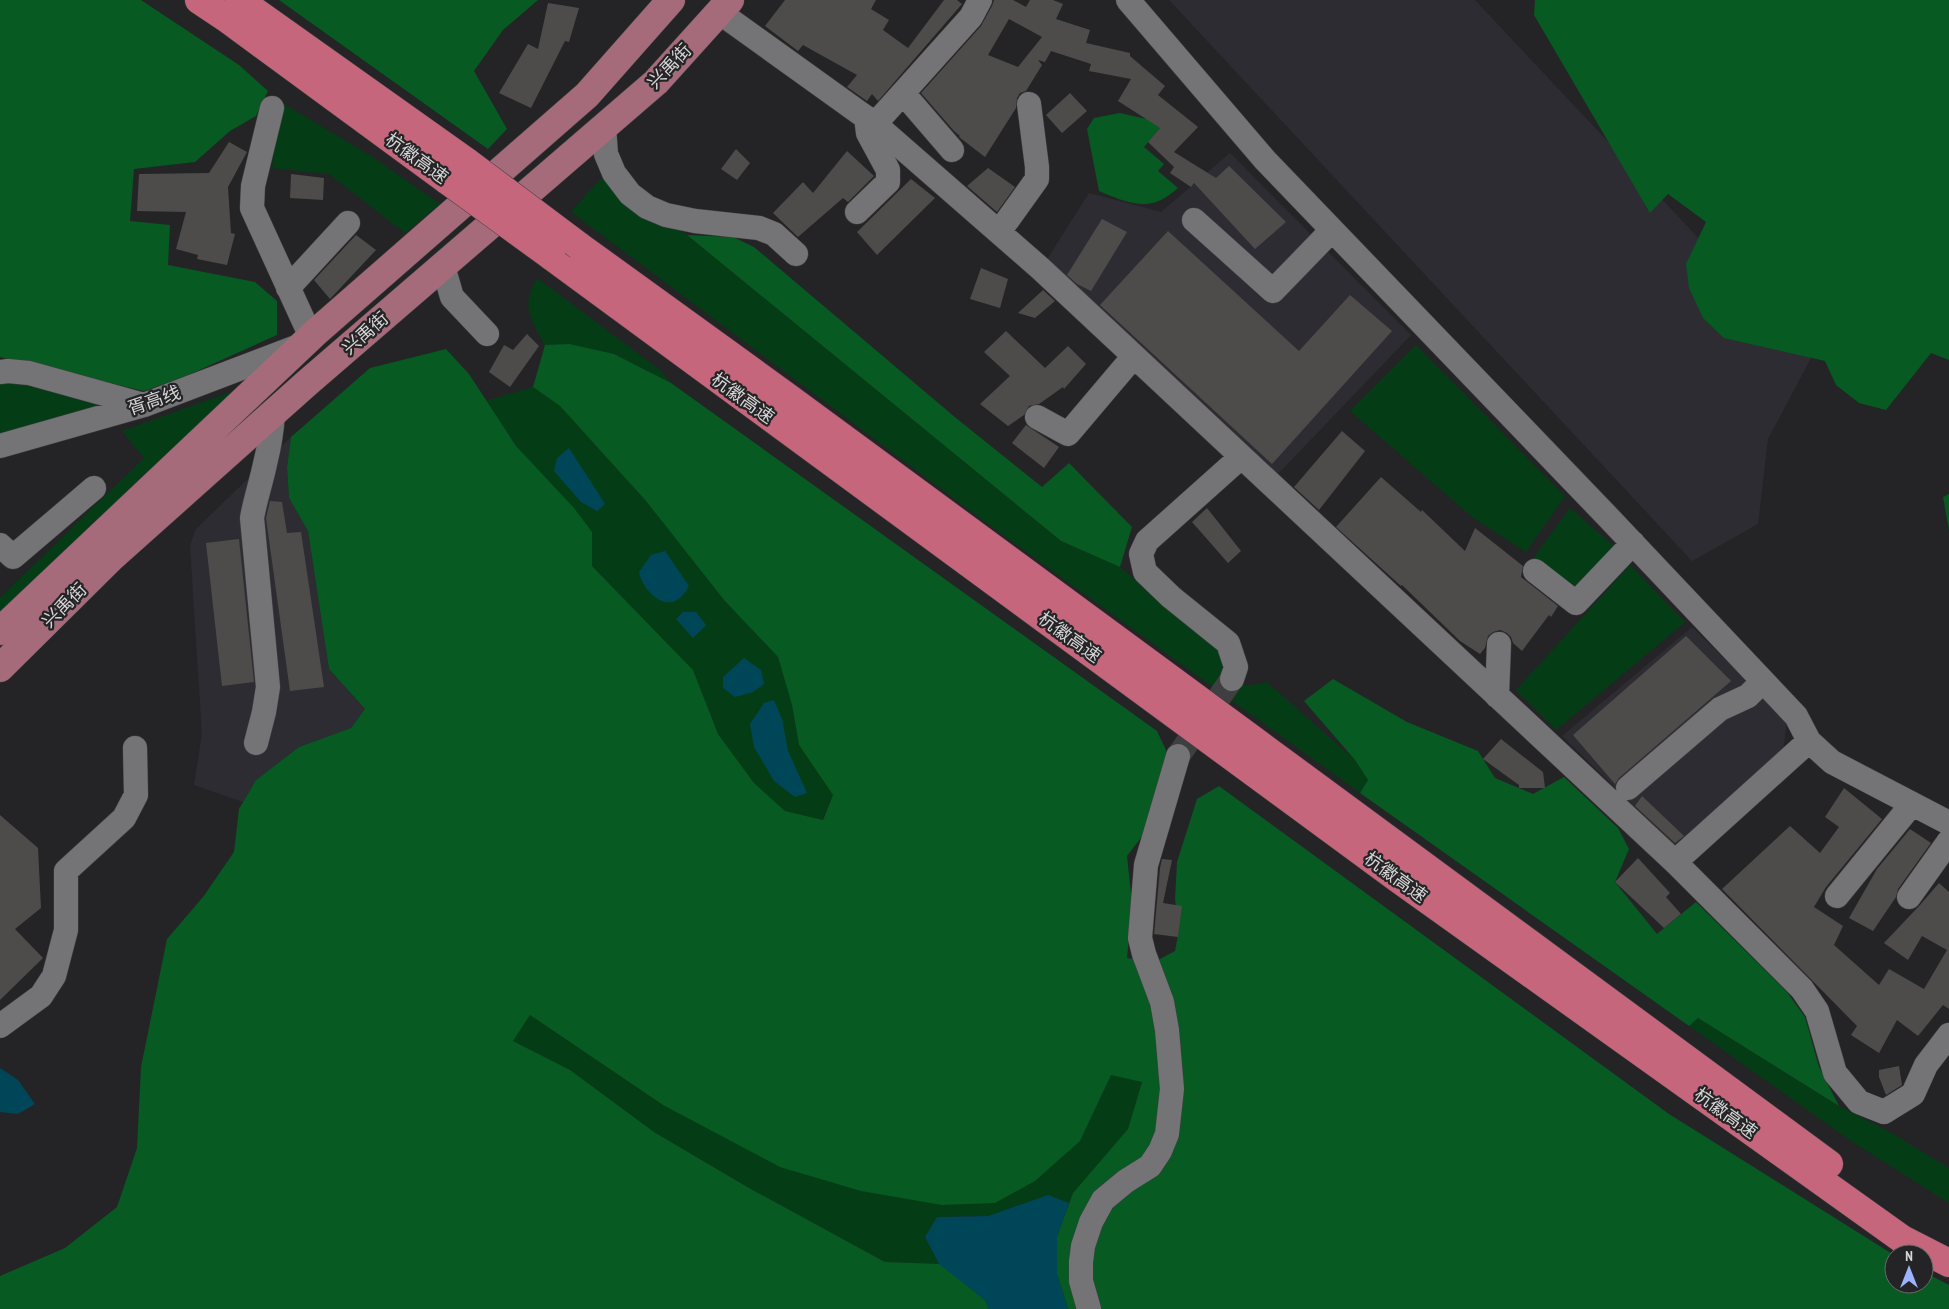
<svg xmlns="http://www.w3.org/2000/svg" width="1949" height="1309" viewBox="0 0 1949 1309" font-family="'PT Sans Narrow','Noto Sans SC',sans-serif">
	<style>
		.built { fill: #2e2c33 }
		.green { fill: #043d15 }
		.forest { fill: #065a22 }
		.water { fill: #004659 }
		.building { fill: #4e4c4b; fill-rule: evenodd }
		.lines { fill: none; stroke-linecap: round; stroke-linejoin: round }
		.minor-tunnel { stroke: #3f3f41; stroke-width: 24; stroke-dasharray: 24 12; stroke-linecap: butt }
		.minor-casing { stroke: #414143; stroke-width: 25 }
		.major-casing { stroke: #414143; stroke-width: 29 }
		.highway-casing { stroke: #414143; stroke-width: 29 }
		.minor { stroke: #747376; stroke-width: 24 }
		.major { stroke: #a56b7a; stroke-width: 28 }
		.highway { stroke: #c5667d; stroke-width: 28 }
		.highway-bridge-casing { stroke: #414143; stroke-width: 29; stroke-linecap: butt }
		.highway-bridge { stroke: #c5667d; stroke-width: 28 }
		.labels { text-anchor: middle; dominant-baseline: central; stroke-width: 4.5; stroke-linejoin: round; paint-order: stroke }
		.street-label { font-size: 18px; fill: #d6d6d7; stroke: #242426 }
	</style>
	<rect width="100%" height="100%" fill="#242426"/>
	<path class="built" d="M1169 0H1475L1811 358 1768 439 1758 524 1692 561Z
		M1230 153 1411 335 1278 474 1046 261 1089 193 1161 212Z
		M291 437 287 467 289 498 308 531 329 669 365 709 351 728 299 747 256 780 243 802 194 785 202 734 190 545 196 529Z
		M1692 627 1787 719 1783 753 1675 846 1562 736Z"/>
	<path class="green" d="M279 101 371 156 440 204 405 233 329 174 272 168Z
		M601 178 687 235 1061 541 1120 567 1223 654 1222 670 1245 686 1267 682 1355 760 1368 780 1360 793 999 532 571 212Z
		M537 278 660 370 671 383 614 354 545 346C531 319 520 307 537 278Z
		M1416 345 1565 496 1526 552 1472 517 1350 411Z
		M0 380H21L111 403 0 434Z
		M533 387 560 406 646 501 724 600 778 657 792 705 799 745 833 795 822 820 785 811 754 783 718 734 693 670 592 566V532L516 446 486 401Z
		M239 389 0 621V598L144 458 122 431Z
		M1570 508 1614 546 1575 590 1534 557Z
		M1630 565 1685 622 1556 730 1516 690Z
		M530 1015 663 1105 1080 1141 1111 1074 1142 1082 1128 1129 1073 1193 1069 1203 1048 1195 988 1216 937 1217 925 1237 939 1264 885 1262 749 1188 654 1132 570 1070 513 1041Z
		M1698 1018 1839 1106 1890 1132 1949 1168V1203L1851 1141 1689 1026Z"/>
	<path class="forest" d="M0 0H141L239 65 268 91 256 116 230 131 195 162 134 169 130 221 170 225 168 265 255 282 277 301V335L186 376 144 391 0 357Z
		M279 0H538L503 30 474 71 507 129 488 149Z
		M1535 0H1949V360L1931 353 1886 410 1859 403 1836 385 1825 361 1724 338 1703 318 1689 288 1686 264 1706 222 1668 194 1650 213 1534 15Z
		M1120 113 1164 123 1144 147 1164 164 1158 171 1178 188C1173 192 1167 197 1161 200 1142 210 1118 199 1099 191L1087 129 1094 118Z
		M687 235 733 237 754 247 956 418 1042 487 1069 463 1132 527 1120 567 1061 541Z
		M569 344 614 354 671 383 1157 731 1172 763 1150 826 1127 856 1132 903 1127 958 1154 962 1175 951 1179 930 1175 899 1177 862 1197 799 1219 786 1669 1114 1894 1255V1284H1924V1272L1949 1285V1309H1068L1057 1274V1236L1073 1193 1128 1129 1142 1082 1111 1075 1080 1141 1035 1181 995 1203 942 1205 861 1191 780 1167 663 1105 530 1015 513 1041 570 1070 654 1132 749 1188 885 1262 942 1264 985 1300 989 1309H0V1276L65 1248 117 1207 137 1148 141 1067 167 939 203 897 234 852 239 809 256 780 299 747 351 728 365 709 329 669 308 531 289 498 287 467 291 437 370 368 446 349 469 374 516 446 574 508 592 532V566L693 670 718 734 754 783 785 811 823 820 833 795 799 745 792 705 778 657 724 600 646 501 560 406 533 387 545 345Z
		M1949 494V530L1943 497Z
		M1333 679 1407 722 1478 751 1495 778 1533 794 1564 777 1618 828 1629 849 1615 882 1657 934 1696 902 1787 992 1805 1017 1819 1067 1839 1106 1698 1018 1689 1026 1360 793 1368 780 1355 760 1304 701Z"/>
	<path class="water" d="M569 448 605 504 597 511 581 502 554 471 557 458Z
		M665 551 689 586C687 589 685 593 682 596 665 614 642 589 639 572L651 555Z
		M683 612H696L706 625 693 638 676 619Z
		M744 658 761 670 764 684 753 692 735 697 723 688V677Z
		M774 700 782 719 788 751 807 793 795 797 774 781 754 747 750 724 764 703Z
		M0 1068 18 1080 35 1104 18 1114 0 1112Z
		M1048 1195 1069 1203 1057 1236V1274L1068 1309H989L985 1300 939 1264 925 1237 937 1217 988 1216Z"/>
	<path class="building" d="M785 0H876L871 9 889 20 883 30 908 48 944 0H957L962 4 878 101 872 94 867 101 847 87 857 75 803 45 798 51 765 26Z
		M994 0H1013L1026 7 1030 0H1053L1063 4 1056 19 1090 30 1086 43 1130 53V56L1165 86 1158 95 1198 127 1174 152 1216 178 1229 166 1286 222 1255 249 1194 183 1191 187 1170 173 1174 167 1148 142 1160 128 1118 101 1131 79 1089 71 1091 64 1051 51 1045 62 1038 60 1042 65 1026 91 1020 93 1017 98 1016 108 985 157 959 137 960 136 954 131 921 93 981 26 992 6ZM1009 19 1042 37 1018 67 988 55Z
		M548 3 579 8 569 42 565 41 531 108 499 93 528 44 538 49Z
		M1070 93 1087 111 1062 133 1046 115Z
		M229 142 247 152 228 187 231 233 235 234 227 265 197 259 198 255 176 249 186 212 137 211 139 174 209 173Z
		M736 149 750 163 737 180 721 169Z
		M847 151 874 176 848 202 843 198 798 237 773 213 803 182 813 193Z
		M988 168 1015 187 997 212 967 186Z
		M291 174 324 178 323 200 290 198Z
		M911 179 935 198 877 255 857 232Z
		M1102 219 1127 232 1091 291 1077 284 1067 275Z
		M1168 231 1299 351 1350 295 1392 331 1272 464 1100 305Z
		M356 235 376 250 330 299 314 280Z
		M981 268 1008 279 1000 308 970 299Z
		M1043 290 1055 301 1035 318 1018 313Z
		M1006 331 1045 368 1068 346 1086 364 1064 389 1063 387 1039 404 1029 406 1024 415 1008 426 980 404 1010 376 984 352Z
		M527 334 539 346 510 387 489 372 504 345 513 350Z
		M1026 425 1059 447 1044 468 1012 443Z
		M1342 431 1365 451 1319 510 1294 487Z
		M1381 477 1421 512 1422 510 1465 551 1475 528 1523 566 1521 577 1558 606 1551 617 1549 615 1522 651 1513 643 1511 637 1507 633 1500 630 1493 632 1488 636 1485 648 1480 654 1460 641 1402 585 1401 586 1336 527Z
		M270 501 282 502 287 533 301 532 324 687 290 691 266 518Z
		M1207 508 1241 551 1228 563 1192 522Z
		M239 539 254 682 222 686 206 543Z
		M1686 636 1731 681 1619 778 1615 784 1573 735Z
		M1501 739 1543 772 1545 788H1519V785L1483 759Z
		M1844 788 1882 819 1826 887 1814 907 1843 926 1834 945 1879 985 1889 969 1924 989 1947 950 1922 936 1908 960 1884 943 1920 905 1939 883 1949 892V1009L1943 1005 1918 1036 1897 1020 1879 1053 1851 1035 1857 1026 1722 889 1790 826 1820 853 1839 827 1825 817Z
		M1642 796 1684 836 1675 843 1635 806Z
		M0 815 38 848 41 908 15 929 43 958 0 1000Z
		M1910 829 1931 843 1898 889 1896 897 1873 931 1849 918 1877 869Z
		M1638 858 1670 893 1666 897 1681 914 1664 928 1615 882Z
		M1162 859 1172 860 1163 903 1182 906 1178 937 1154 934 1160 868Z
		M1899 1066 1902 1085 1886 1095 1879 1077V1070Z"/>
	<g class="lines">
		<path class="minor-tunnel" d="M1178 756 1232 679"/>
		<defs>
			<path id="minor" d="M1128 0 1265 160 1607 516 1763 681 1796 716 1809 741 1832 762 1949 823
				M719 12 875 124 1041 269 1675 862 1802 989 1817 1011 1835 1073 1859 1102 1884 1112 1913 1094 1926 1065 1949 1035
				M903 93 952 150
				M272 108 253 186 252 208 311 337
				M875 124 971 17 980 0
				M604 127 606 154 614 173 630 194 647 207 666 215 695 221 759 228 774 234 796 254
				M857 212 888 182V170L868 133 866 117
				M1194 220 1273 291 1332 230
				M999 232 1037 179V167L1029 104
				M443 266 452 297 487 334
				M288 288 348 223
				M0 372 8 371 29 373 144 405
				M1037 417 1068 434 1134 356
				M0 446 144 405 299 346
				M0 545 13 557 94 488
				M1535 571 1576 603 1633 543
				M1232 679 1236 667 1228 643 1171 597 1145 572 1141 554 1147 541 1241 457
				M1497 696 1499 644
				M256 743 264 712 268 687 252 518C255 500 261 483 265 464 269 448 272 431 273 414
				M1628 788 1720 709 1748 696 1763 681
				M1675 862 1809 741
				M1837 896 1912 804
				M1909 897 1949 841
				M0 1026 41 996 54 976 66 930V871L124 818 136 795 135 748
				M1089 1309 1081 1281V1262L1083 1246 1091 1222 1103 1200 1126 1181 1150 1166 1160 1151 1167 1134 1172 1089 1167 1030 1162 1002 1144 954 1140 938 1146 865 1178 756"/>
			<path id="major" d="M0 631 315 333 587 95 671 0
				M0 668 111 558 307 383 656 82 730 0"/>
			<path id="highway" d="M199 0 226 18 448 181
				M239 0 467 162
				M579 246 789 398 1829 1164
				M551 256 1397 878 1902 1239 1949 1263"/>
		</defs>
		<use href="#minor" class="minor-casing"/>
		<use href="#major" class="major-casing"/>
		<use href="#highway" class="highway-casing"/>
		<use href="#minor" class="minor"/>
		<use href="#major" class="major"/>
		<use href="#highway" class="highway"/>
		<defs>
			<path id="highway-bridge" d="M467 162 579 246
				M448 181 551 256"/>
		</defs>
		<use href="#highway-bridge" class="highway-bridge-casing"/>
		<use href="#highway-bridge" class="highway-bridge"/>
	</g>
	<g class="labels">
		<g class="street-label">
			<text transform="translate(669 66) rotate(-46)">兴禹街</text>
			<text transform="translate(417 158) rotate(36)">杭徽高速</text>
			<text transform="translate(365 333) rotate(-41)">兴禹街</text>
			<text transform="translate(743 398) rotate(36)">杭徽高速</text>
			<text transform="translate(154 400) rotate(-19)">胥高线</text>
			<text transform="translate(64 605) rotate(-45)">兴禹街</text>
			<text transform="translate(1070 637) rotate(36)">杭徽高速</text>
			<text transform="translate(1396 877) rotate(36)">杭徽高速</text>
			<text transform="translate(1726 1113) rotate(36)">杭徽高速</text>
		</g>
	</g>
	<g transform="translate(1909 1269)"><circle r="24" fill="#242426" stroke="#6b6b6d"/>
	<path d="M0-4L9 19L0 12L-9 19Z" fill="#9cb4fd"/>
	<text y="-8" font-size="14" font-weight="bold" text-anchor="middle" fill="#d6d6d7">N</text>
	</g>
</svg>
